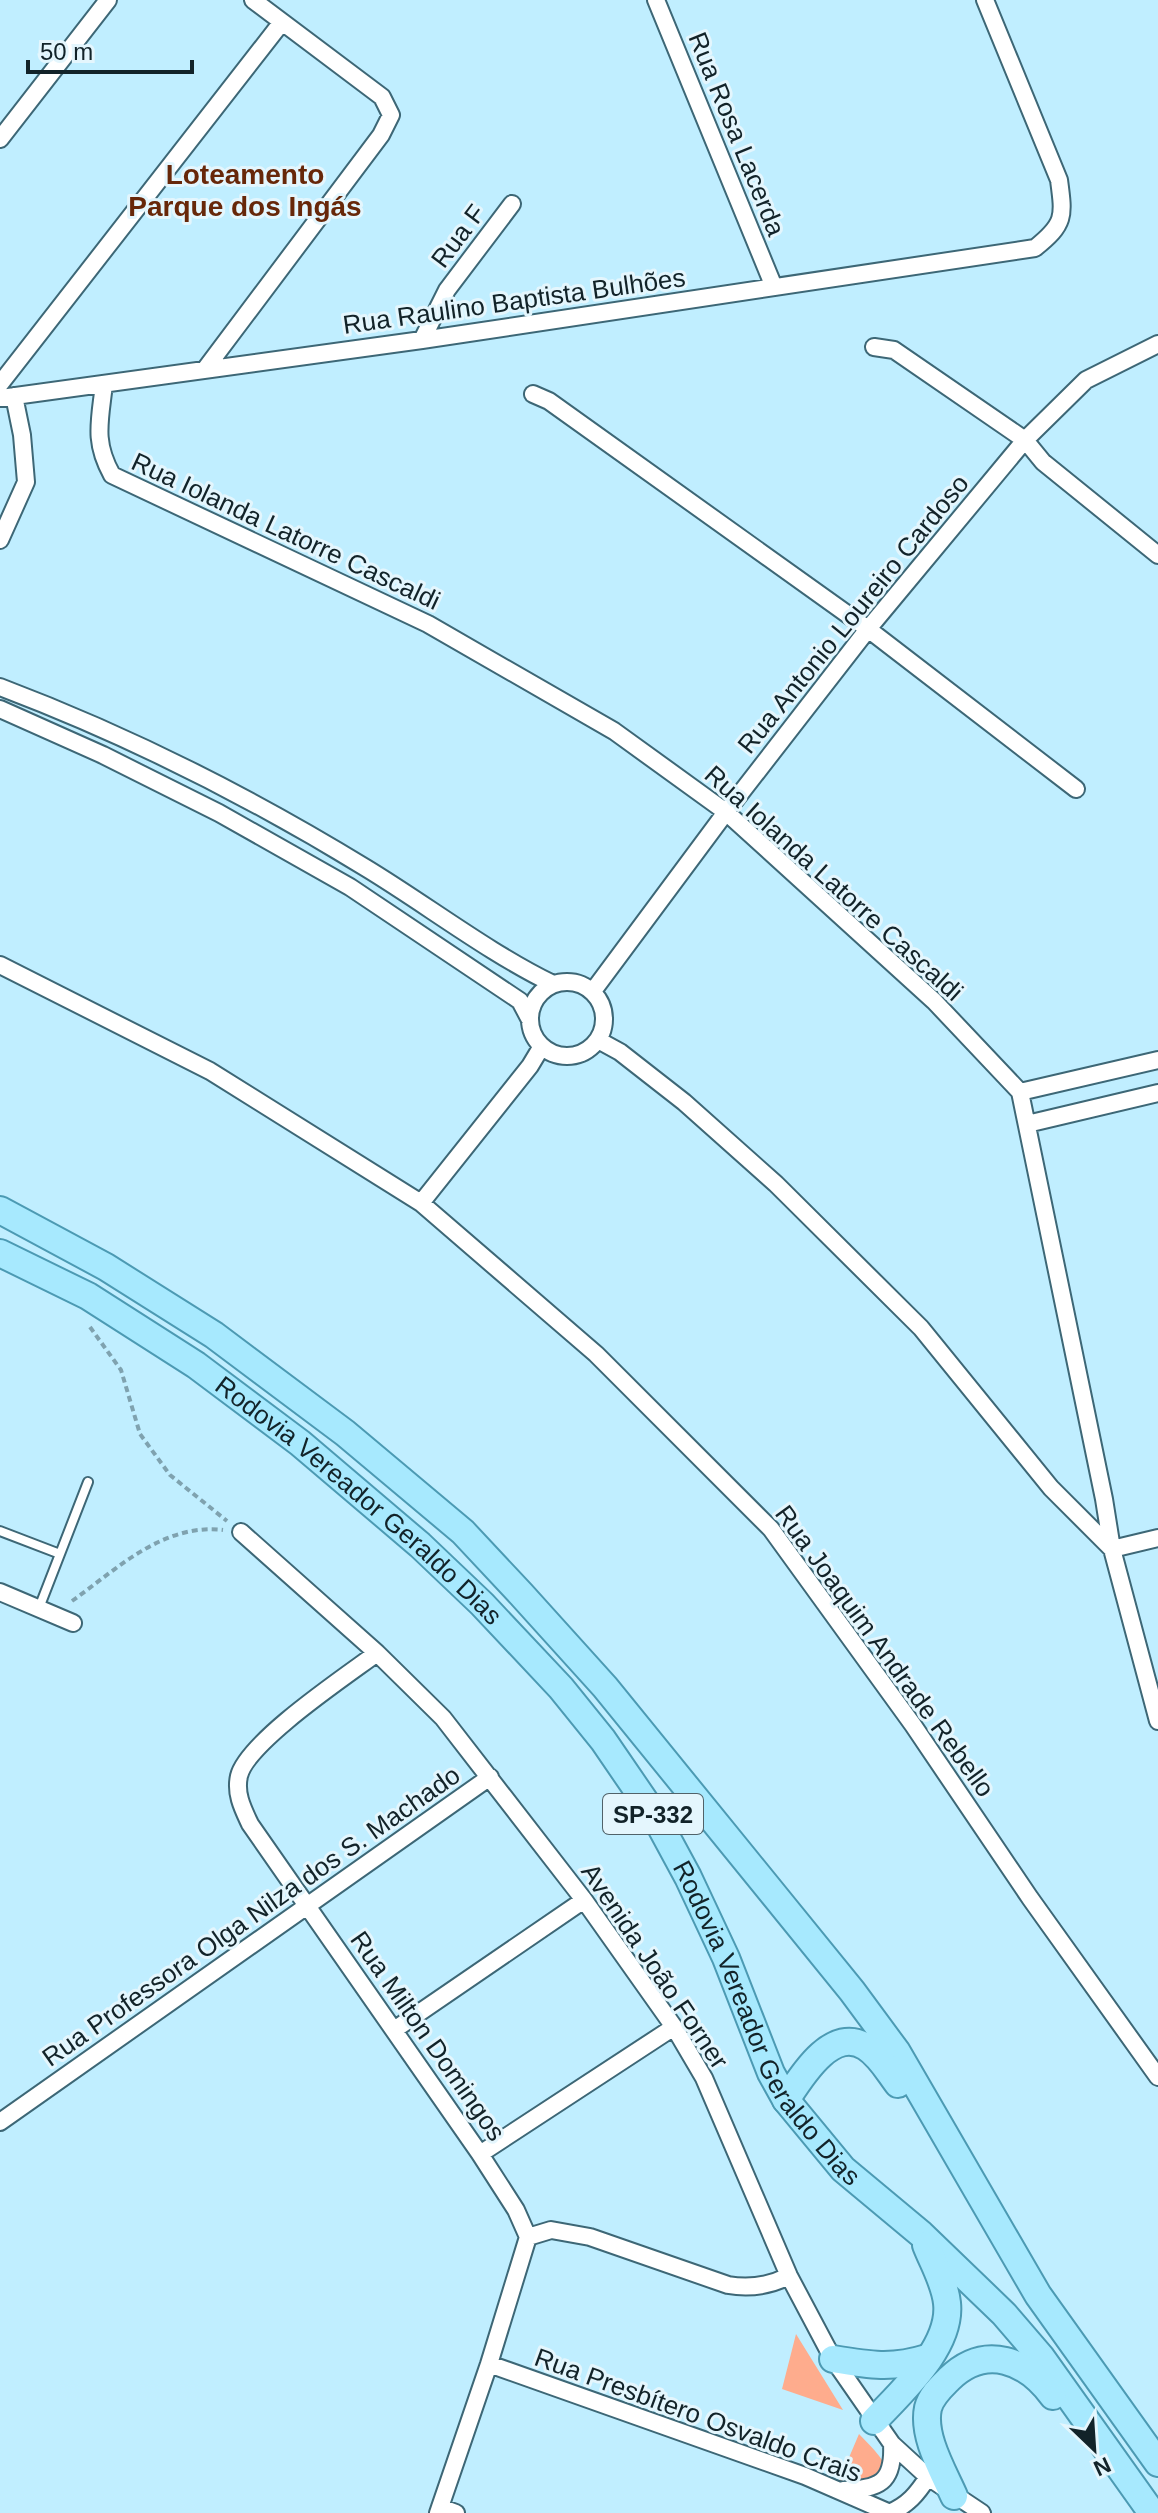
<svg xmlns="http://www.w3.org/2000/svg" width="1158" height="2513" viewBox="0 0 1158 2513" font-family="Arial,sans-serif">
	<style>
		.green { fill: #feac8d }
		.lines { fill: none; stroke-linecap: round; stroke-linejoin: round }
		.lane-casing { stroke: #3d6776; stroke-width: 12 }
		.street-casing { stroke: #3d6776; stroke-width: 20 }
		.primary-casing { stroke: #4c9ab3; stroke-width: 30 }
		.path { stroke: #7fa2af; stroke-width: 4; stroke-dasharray: 6 4; stroke-linecap: butt }
		.lane { stroke: #fff; stroke-width: 8 }
		.street { stroke: #fff; stroke-width: 16 }
		.primary { stroke: #a7e9fe; stroke-width: 26 }
		.labels { text-anchor: middle; dominant-baseline: central; stroke-width: 6; stroke-linejoin: round; paint-order: stroke }
		.shield { fill: #e4f6fd; stroke: #516269; stroke-width: 2 }
		.shield-label { font-size: 24px; font-weight: bold; fill: #122329 }
		.street-label { font-size: 26px; fill: #122329; stroke: #e4f6fd }
		.neighbourhood-label { font-size: 28px; font-weight: bold; fill: #672709; stroke: #e4f6fd }
	</style>
	<rect width="100%" height="100%" fill="#c0eeff"/>
	<path class="green" d="M796 2334 843 2410 782 2389Z
		M859 2434C873 2449 889 2462 890 2483L880 2493 861 2490 839 2481Z"/>
	<g class="lines">
		<defs>
			<path id="lane" d="M0 1531 60 1554
				M39 1608 88 1482"/>
			<path id="street" d="M656 0 774 287
				M0 139 108 0
				M422 340 447 290 512 204
				M874 347 894 350 1025 440 1043 462 1158 555
				M206 368 381 135 391 115 382 97 253 0
				M0 384 282 22
				M104 384C100 421 93 441 112 475L428 624 614 731 726 812 934 1001 1020 1092 1104 1499 1112 1549 1158 1721
				M533 394 549 401 868 629 1076 789
				M0 398 422 340 1035 248C1065 224 1064 217 1059 180L985 0
				M0 540 26 482 22 435 14 396
				M0 687C127 735 250 797 366 868 427 905 489 953 553 984
				M0 709 103 755 219 813 350 887 520 1001 529 1018
				M0 965 210 1071 421 1203 596 1354 771 1529 913 1725 1030 1898 1158 2077
				M530 1019a37 37 0 1 1 74 0a37 37 0 1 1-74 0Z
				M593 991 726 812 868 629 1025 440 1086 380 1158 344
				M598 1040 620 1052 684 1102 776 1184 921 1328 1051 1488 1112 1549
				M1020 1092 1158 1060
				M1027 1124 1158 1093
				M421 1203 530 1066 542 1046
				M241 1532 377 1653 443 1718 584 1900 674 2027 704 2078 789 2276 833 2359 892 2444 928 2477 982 2513
				M1112 1549 1158 1538
				M0 1592 73 1623
				M377 1653C346 1676 247 1742 239 1776 235 1794 243 1809 250 1824L480 2154 516 2210 528 2237 489 2364 438 2513
				M394 2030 584 1900
				M0 2122 490 1777
				M480 2154 674 2027
				M528 2237 551 2230 590 2237 728 2285C750 2289 769 2286 789 2276
				M489 2364 805 2476 890 2513
				M843 2490C879 2489 894 2483 892 2444
				M440 2507 456 2513
				M889 2513C908 2505 917 2494 928 2477"/>
			<g id="primary">
				<path d="M0 1210 106 1267 214 1335 345 1433 463 1532 521 1594 605 1687 852 1991 897 2052 1038 2295 1158 2463"/>
				<path id="s1" d="M0 1253 88 1296 196 1365 300 1443 420 1545 482 1604 561 1688 603 1740 655 1816 688 1877 726 1958 771 2073 786 2100 843 2169 921 2234 1004 2314 1041 2357 1152 2513"/>
				<path d="M786 2100C801 2077 832 2025 866 2047 880 2056 888 2071 898 2084"/>
				<path d="M833 2359C869 2365 892 2369 927 2358"/>
				<path d="M874 2421C902 2391 952 2347 947 2303 945 2283 933 2263 926 2245"/>
				<path d="M954 2496C943 2471 922 2436 928 2408 931 2396 941 2387 949 2379 986 2343 1027 2361 1053 2396"/>
			</g>
		</defs>
		<use href="#lane" class="lane-casing"/>
		<use href="#street" class="street-casing"/>
		<use href="#primary" class="primary-casing"/>
		<path class="path" d="M90 1327 121 1370 140 1434 170 1475 227 1521
			M72 1601C117 1569 163 1523 223 1530"/>
		<use href="#lane" class="lane"/>
		<use href="#street" class="street"/>
		<use href="#primary" class="primary"/>
	</g>
	<g class="labels">
		<rect class="shield" x="603" y="1794" width="100" height="40" rx="6"/>
		<g class="shield-label">
			<text x="653" y="1814">SP-332</text>
		</g>
		<g class="street-label">
			<text transform="translate(737 134) rotate(68)">Rua Rosa Lacerda</text>
			<text transform="translate(458 236) rotate(-53)">Rua F</text>
			<text transform="translate(514 301) rotate(-8)">Rua Raulino Baptista Bulhões</text>
			<text transform="translate(286 531) rotate(25)">Rua Iolanda Latorre Cascaldi</text>
			<text transform="translate(853 614) rotate(-51)">Rua Antonio Loureiro Cardoso</text>
			<text transform="translate(834 883) rotate(42)">Rua Iolanda Latorre Cascaldi</text>
			<text stroke="none"><textPath href="#s1" startOffset="438">Rodovia Vereador Geraldo Dias</textPath></text>
			<text transform="translate(885 1651) rotate(54)">Rua Joaquim Andrade Rebello</text>
			<text transform="translate(251 1916) rotate(-35)">Rua Professora Olga Nilza dos S. Machado</text>
			<text transform="translate(655 1966) rotate(56)">Avenida João Forner</text>
			<text stroke="none"><textPath href="#s1" startOffset="1110">Rodovia Vereador Geraldo Dias</textPath></text>
			<text transform="translate(428 2036) rotate(55)">Rua Milton Domingos</text>
			<text transform="translate(698 2415) rotate(20)">Rua Presbítero Osvaldo Crais</text>
		</g>
		<g class="neighbourhood-label">
			<text x="245" y="174">Loteamento<tspan x="245" dy="32">Parque dos Ingás</tspan></text>
		</g>
	</g>
	<g transform="translate(1094 2449) rotate(155)" stroke="#e4f6fd" stroke-width="6" paint-order="stroke">
	<path d="M0-6L14 30L0 20L-14 30Z" fill="#122329"/>
	<text y="-12" font-size="22" font-weight="bold" text-anchor="middle" fill="#122329">N</text>
	</g>
	<path d="M28 60v12h164v-12" fill="none" stroke="#122329" stroke-width="4"/>
	<text x="40" y="60" font-size="24" fill="#122329" stroke="#e4f6fd" stroke-width="6" paint-order="stroke">50 m</text>
</svg>
